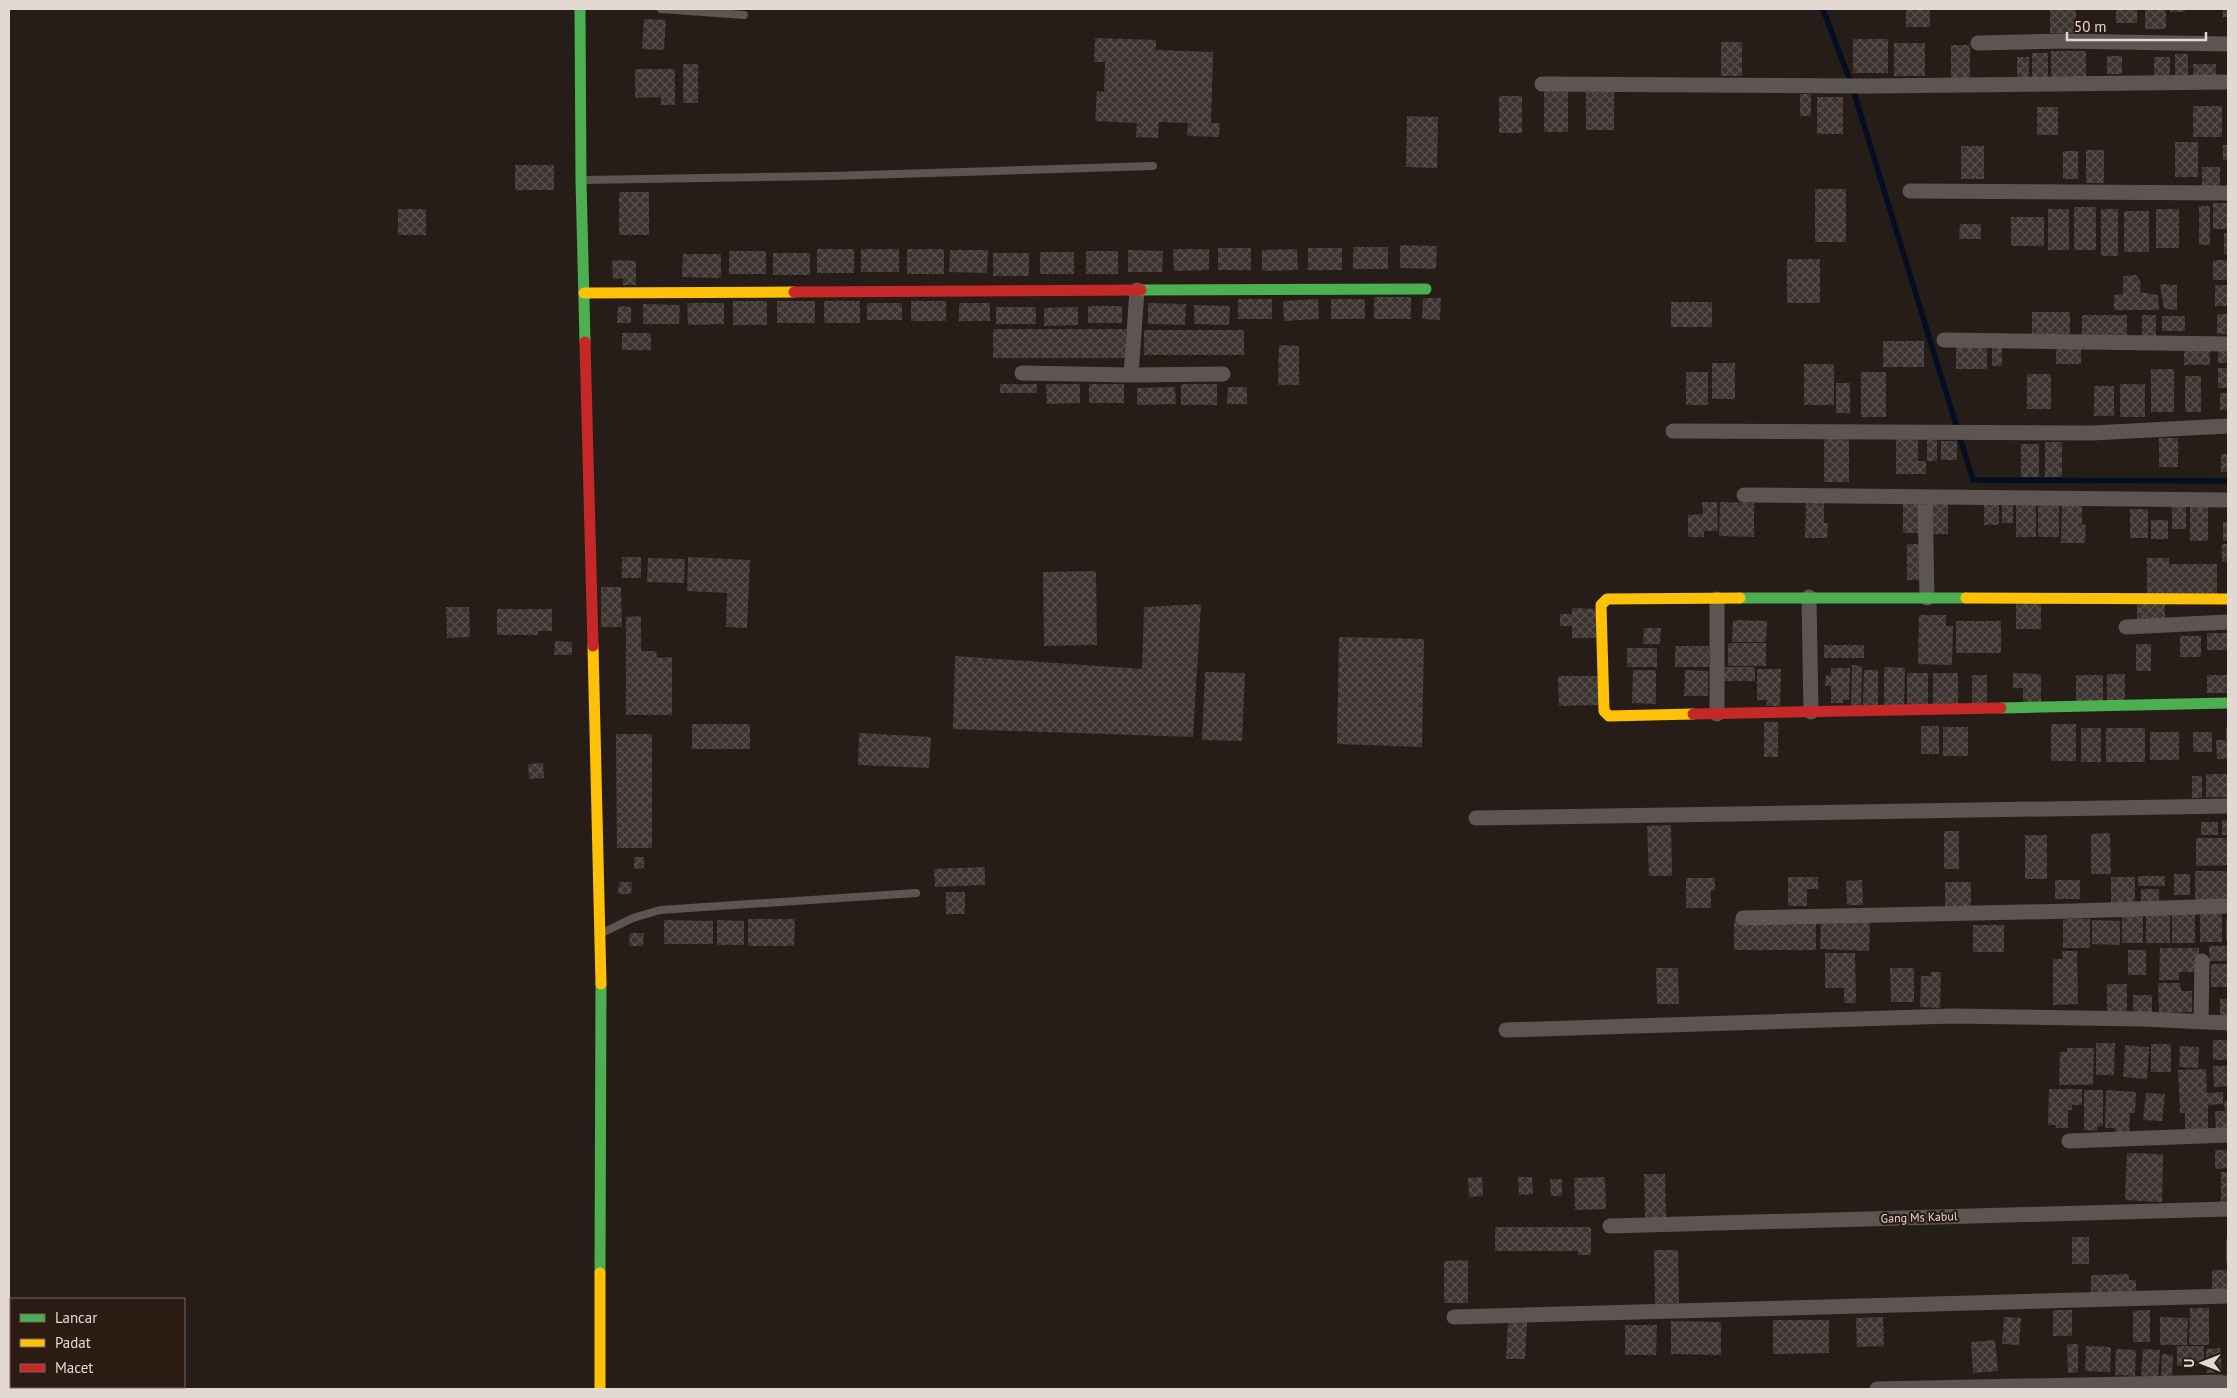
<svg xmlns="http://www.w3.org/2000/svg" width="2237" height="1398" viewBox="0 0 2237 1398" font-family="'PT Sans',sans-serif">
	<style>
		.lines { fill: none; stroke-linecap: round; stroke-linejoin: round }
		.stream { stroke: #030e20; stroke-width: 5.5 }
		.building { fill: url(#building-cross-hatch) }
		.lane { stroke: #5d5552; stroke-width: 8 }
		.street { stroke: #5d5552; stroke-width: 15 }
		.fast { stroke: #4caf50; stroke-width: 11 }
		.slow { stroke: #ffc107; stroke-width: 11 }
		.jam { stroke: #c62828; stroke-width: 11 }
		.labels { text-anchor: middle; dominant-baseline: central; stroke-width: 4.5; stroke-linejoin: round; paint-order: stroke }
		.street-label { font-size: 12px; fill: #e4d8d2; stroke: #2c1b13 }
	</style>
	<defs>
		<pattern id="building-cross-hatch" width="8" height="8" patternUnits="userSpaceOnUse" patternTransform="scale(1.25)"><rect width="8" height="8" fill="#3c3431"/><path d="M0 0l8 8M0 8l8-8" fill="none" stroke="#58514e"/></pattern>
	</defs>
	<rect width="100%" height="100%" fill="#261d19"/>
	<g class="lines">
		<path class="stream" d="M1823 9 1852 86 1973 480 2228 481"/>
	</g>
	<path class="building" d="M1906 9H1930V27H1906Z
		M2050 9H2076V33H2050Z
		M2116 9H2137V23H2116Z
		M2145 9H2166V29H2145Z
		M2170 9H2185V12H2170Z
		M2223 9H2228V17H2223Z
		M644 19 666 20 664 50 642 49Z
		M1095 38 1156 40V50L1213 52 1211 123H1220L1219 137 1187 136 1188 123 1159 122 1158 138 1136 137 1137 123 1095 121 1097 91 1104 92 1105 62H1094Z
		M1853 39H1888V73H1853Z
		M1721 42H1742V76H1721Z
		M1894 43H1925V76H1894Z
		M1951 45H1970V80H1951Z
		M2051 51H2086V81H2051Z
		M2032 53H2048V80H2032Z
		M2175 54H2188V78H2175Z
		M2107 56H2122V74H2107Z
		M2017 57H2029V81H2017Z
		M2154 57H2170V78H2154Z
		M683 64H698V103H683Z
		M2193 64H2216V79H2193Z
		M635 69H675V105H661V97L635 98Z
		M1544 89H1568V132H1544Z
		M1586 92H1614V130H1586Z
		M1800 94H1811V116H1800Z
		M1499 96H1522V133H1499Z
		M1817 97H1843V134H1817Z
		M2193 106H2222V137H2193Z
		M2037 107H2058V135H2037Z
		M1407 116 1438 117 1437 168 1406 167Z
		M2175 142H2198V177H2175Z
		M2223 145H2228V160H2223Z
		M1961 146H1984V179H1961Z
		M2086 150H2104V183H2086Z
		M2063 151H2078V179H2063Z
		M515 165H554V190H515Z
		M2202 167H2220V188H2202Z
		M1815 189H1846V242H1815Z
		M619 192H649V235H619Z
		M2213 203H2228V229H2213Z
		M2199 206H2210V245H2199Z
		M2074 207H2096V250H2074Z
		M398 209H426V235H398Z
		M2048 209H2069V250H2048Z
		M2101 209H2118V256H2101Z
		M2156 209H2179V248H2156Z
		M2124 211H2149V252H2124Z
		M2011 217H2044V246H2011Z
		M1960 224H1981V239H1959Z
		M2224 233H2228V254H2224Z
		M1400 245 1437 246 1436 269 1400 268Z
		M1353 247H1388V269H1353Z
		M1218 248H1251V270H1218Z
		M1308 248H1342V270H1308Z
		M817 249H854V273H817Z
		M861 249H899V272H861Z
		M907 249H944V274H907Z
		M1173 249H1209V270L1174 271Z
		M1297 249 1298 270 1262 271V250Z
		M950 250H988L987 273 949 272Z
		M1128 250 1163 251 1162 272H1128Z
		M729 251H766V274H729Z
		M1086 251H1118V274H1086Z
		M1040 252H1074V274H1040Z
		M773 253H810V275H773Z
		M993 253H1029V276H993Z
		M683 254H721V278L682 277Z
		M1787 259H1820V303H1787Z
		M612 260 636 261V285H623V278L613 279Z
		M2213 260H2228V280H2213Z
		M2136 275 2141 282 2140 292 2158 295 2159 310H2114V295L2123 294V276Z
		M2160 284 2177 285V310L2164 309Z
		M2215 285H2228V306H2215Z
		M1374 297H1411V319H1374Z
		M1423 298H1441L1440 320 1422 319Z
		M1238 299H1272V319H1238Z
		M1318 299 1319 319 1284 321 1283 301Z
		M1331 299H1365V319H1331Z
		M733 301H767V325H733Z
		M777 301H815V323H777Z
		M824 301H860V323H824Z
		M911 301H946V321H911Z
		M1671 302H1712V327H1671Z
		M687 303H724V324L688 325Z
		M867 303H902V320H867Z
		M959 303H990V321H959Z
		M1148 303 1186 304 1185 325 1148 324Z
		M643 304 680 305 679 324H643Z
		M1194 305 1230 306 1229 325 1194 324Z
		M618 306 631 307V323H617Z
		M1088 306H1122V323H1088Z
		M996 307H1036V324H996Z
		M1078 307V325L1044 326V308Z
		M2032 312H2070V335H2032Z
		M2217 314H2228V334H2217Z
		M2082 315H2127V335H2082Z
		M2142 315H2156V337H2142Z
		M2162 316H2185V331H2162Z
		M993 329H1126V358H993Z
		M1144 330H1244V355H1144Z
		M622 333H651V350H622Z
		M1883 341H1924V367H1883Z
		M1279 345 1299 346V385H1278Z
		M1956 347H1987V369H1956Z
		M1992 347H2002V366H1992Z
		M2056 347H2081V364H2056Z
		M2184 347H2210V365H2184Z
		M2218 351H2228V363H2218Z
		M1712 363H1735V399H1712Z
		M1804 364H1834V405H1804Z
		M2218 368H2228V388H2218Z
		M2151 369H2174V412H2151Z
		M1686 372H1708V405H1686Z
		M1861 372H1886V417H1861Z
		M2027 374H2051V409H2027Z
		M2185 376H2201V412H2185Z
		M1836 383H1850V413H1836Z
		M1000 384H1037V393H1000Z
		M1046 384H1080V403L1047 404Z
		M1089 384H1124V403H1089Z
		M1181 384H1217V405H1181Z
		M2120 384H2145V417H2120Z
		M2094 386H2114V416H2094Z
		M1175 387 1176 404 1137 405V388Z
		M1228 387H1247V404H1227Z
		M2220 393H2228V410H2220Z
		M1824 434H1849V482H1824Z
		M1896 437H1918V461H1926V474H1896Z
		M1927 437H1937V461H1927Z
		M2159 438H2178V467H2159Z
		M1941 441H1957V460H1941Z
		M2045 442H2062V477H2045Z
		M2021 444H2039V477H2021Z
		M2221 454H2228V472H2221Z
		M1806 499H1824V523H1828L1827 538H1805Z
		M1702 502H1717L1718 531H1704V537H1688V515L1703 514Z
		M1720 502 1754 503V537L1719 536Z
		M1929 502H1948V534H1929Z
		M2002 502H2013V523H2002Z
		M1984 503H1999V525H1984Z
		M2016 503H2036V537H2016Z
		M1903 504H1924V533H1903Z
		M2038 504H2059V537H2038Z
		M2062 504H2082V524L2086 525 2085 543H2061Z
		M2172 505H2186V529H2172Z
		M2190 505H2208V541H2190Z
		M2130 509H2148V538H2130Z
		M2151 520H2168V539H2151Z
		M2223 522H2228V541H2223Z
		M1907 544H1925V580H1907Z
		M2222 544H2228V562H2222Z
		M622 557H641V578H622Z
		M688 557 750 560 747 628 726 627 727 593 687 591Z
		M648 558 685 559 684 583 647 582Z
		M2147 558H2169V564H2217V595H2147Z
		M1096 571 1097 645 1044 646 1043 572Z
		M601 587H621L622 627H601Z
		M2016 603H2041V629H2016Z
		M1201 604 1193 737 953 729 955 656 1142 669 1144 607Z
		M2137 604H2165V621H2137Z
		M446 607H469L470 637 447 638Z
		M1572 608 1598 609 1597 638H1572V626H1560V614H1572Z
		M497 609H552V631H538V635H497Z
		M1919 615H1946V626H1953L1952 665 1918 664Z
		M641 616V651H656L657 658 672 657V715H626V617Z
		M1733 620 1767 621 1766 642H1732Z
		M1956 621H2001V653H1956Z
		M1644 628H1661L1660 644H1643Z
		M2207 633H2228V650H2207Z
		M2180 636H2201V657H2180Z
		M1339 637 1424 639 1422 747 1337 744Z
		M555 641 572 642V655H554Z
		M1728 643H1766V666H1728Z
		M2136 644H2151V671H2136Z
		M1824 645H1864V658H1824Z
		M1675 646H1709V667H1675Z
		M1627 648H1657V667H1627Z
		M1852 665 1862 666 1861 708H1851Z
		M1723 667H1755V681H1723Z
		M1884 667 1905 668 1904 707 1884 706Z
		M1831 668H1850L1849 700H1843V703H1831V686H1825L1826 675 1831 676Z
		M1757 669H1781L1780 706H1766L1767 700H1757Z
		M1633 670H1656V704L1632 703Z
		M1685 670 1708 671V696H1684Z
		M1864 670H1878V706L1863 705Z
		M1205 672 1245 673 1242 741 1202 740Z
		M1907 673H1928V707L1907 704Z
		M1933 673H1958V705H1933Z
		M2013 673 2041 674V706H2023V688H2013Z
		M2107 674H2125V703H2107Z
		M1972 675H1987V703H1972Z
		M2076 675H2103V704H2076Z
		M2207 675H2228V693H2207Z
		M1558 676H1598L1599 705 1559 706Z
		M1764 722H1778V757H1764Z
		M692 724H750V749H692Z
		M2051 724H2076V761H2051Z
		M1921 726H1939V754H1921Z
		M1943 727H1968V756H1943Z
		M2226 727H2228V759H2217L2216 740H2226Z
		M2081 728H2101V762H2081Z
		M2106 728H2145V762H2106Z
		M2150 732H2179V760H2150Z
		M2193 732H2212V752H2193Z
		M859 733 931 737 929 768 858 765Z
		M616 734H652V848H617Z
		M543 763 544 778 529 779 528 764Z
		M2206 774H2228V797H2206Z
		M2192 776H2202V798H2192Z
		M2222 820H2228V835H2222Z
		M2201 822H2218V835H2201Z
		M1671 825 1672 876H1649L1647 826Z
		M1944 831H1959V869H1944Z
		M2110 833 2111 874H2091V834Z
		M2025 835H2047V879H2025Z
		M2196 838H2228V865L2196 866Z
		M634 857H644V868L634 869Z
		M985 867V885L935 887 934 869Z
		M2195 871H2228V902H2195Z
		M2174 874H2190V895H2174Z
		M2138 876H2165V886H2138Z
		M1788 877H1818V889H1807V906H1788Z
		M2111 877H2135V905H2111Z
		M1686 878H1715V890H1711V908H1686Z
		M1862 880 1863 905H1847L1846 881Z
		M2055 880H2080V899H2055Z
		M619 882H632L631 894H618Z
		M1945 882H1971V911H1945Z
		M2141 889H2159V906H2141Z
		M946 892H965V914H946Z
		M2200 910H2222V942H2200Z
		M2146 912H2170V943H2146Z
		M2172 912H2195V943H2172Z
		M2122 913H2143V943H2122Z
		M2226 918H2228V940H2226Z
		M748 919H795L794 946H748Z
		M1734 919H1816V950H1734Z
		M2063 919H2090V948H2063Z
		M664 920 713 921V944H664Z
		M717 920 744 921V945H717Z
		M1821 920 1870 922 1869 951 1820 949Z
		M2092 920 2120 921V945L2092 944Z
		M1973 925H2004V952H1973Z
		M630 933H644L643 946H629Z
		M2209 946H2228V961H2209Z
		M2160 948H2199V972H2179V980H2159Z
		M2128 950H2146V975H2128Z
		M2062 951H2077L2078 1004 2053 1005V959H2063Z
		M1825 953H1855L1856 1003H1844V988H1825Z
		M2211 964H2228V987H2211Z
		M1656 968H1678L1679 1004H1657Z
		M1890 968H1914V1002H1891Z
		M1931 972H1941L1940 1008 1920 1007 1921 976H1931Z
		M2158 983H2180L2181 991H2192V1012L2159 1013Z
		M2107 984H2127V1011H2107Z
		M2133 995H2152V1013H2133Z
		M2220 999H2228V1020H2220Z
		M2213 1040H2228V1060H2213Z
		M2096 1043H2115L2114 1075H2096Z
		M2151 1044H2171V1072H2151Z
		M2125 1045 2149 1047 2147 1079 2123 1077Z
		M2180 1046 2199 1047 2198 1068 2179 1067Z
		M2067 1048H2094L2093 1085H2059L2060 1052H2067Z
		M2213 1066H2228V1086L2214 1087Z
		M2206 1069 2207 1093 2223 1092V1104L2208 1105V1131L2185 1136V1113H2180L2178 1070Z
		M2049 1089H2082V1105H2072V1110H2068V1128H2056V1125H2048Z
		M2084 1090H2103V1126H2097V1131L2084 1130Z
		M2106 1090 2136 1092 2135 1113H2130L2129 1134 2115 1133V1128H2105Z
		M2146 1093 2165 1094 2162 1121 2143 1120Z
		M2224 1101H2228V1134H2216L2215 1111H2225Z
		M2215 1150H2228V1168L2215 1169Z
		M2127 1153 2163 1154 2162 1202 2125 1200Z
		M2221 1172H2228V1206H2221Z
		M1644 1174H1665L1666 1217 1645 1218Z
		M1482 1177 1483 1196 1469 1197 1468 1178Z
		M1518 1177H1532L1533 1194 1519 1195Z
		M1605 1177 1606 1209 1575 1210 1574 1178Z
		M1550 1179H1562V1196H1551Z
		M1495 1227H1591V1255H1578V1251H1495Z
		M2072 1237H2089V1264H2072Z
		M2226 1238H2228V1263H2226Z
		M1654 1250H1678L1679 1303 1655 1304Z
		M1468 1260V1303H1444V1261Z
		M2212 1270H2228V1292H2212Z
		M2129 1274V1280H2136V1291H2130V1293L2091 1294V1275Z
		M2190 1308H2209V1345H2189Z
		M2053 1310H2072V1336H2053Z
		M2150 1310V1342H2133V1311Z
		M1883 1317 1884 1346 1857 1347 1856 1318Z
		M2004 1317 2021 1318 2019 1345 2002 1344Z
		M2160 1317 2188 1318 2187 1345H2160Z
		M1773 1320H1829V1353L1773 1354Z
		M1671 1321 1721 1322V1355L1671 1354Z
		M1508 1322H1527L1525 1359H1506Z
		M1625 1325H1657L1656 1355H1625Z
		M1995 1340 1998 1371 1973 1373 1971 1342Z
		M2067 1344H2078V1372L2068 1373Z
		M2086 1346 2111 1347 2110 1372 2085 1371Z
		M2177 1346H2204V1366H2177Z
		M2220 1348 2222 1372 2207 1373 2206 1349Z
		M2116 1349 2136 1350 2135 1376 2115 1375Z
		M2143 1349 2160 1350 2158 1377 2141 1376Z
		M2162 1354 2173 1355 2172 1379 2161 1378Z"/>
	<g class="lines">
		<path class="lane" d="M661 9 744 15
			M583 180 831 176 1153 166
			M602 933 633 918 660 910 916 893"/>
		<path class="street" d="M1978 43 2063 41 2228 44
			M1542 84 1871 86 2228 82
			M1910 191 2228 193
			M1944 340 2228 344
			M1022 373 1131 375 1137 290
			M1131 375 1223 374
			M1673 431 2092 433 2228 426
			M1744 495 2228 500
			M1925 497 1927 598
			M1809 597 1811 712
			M1717 599V714
			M2126 627 2228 622
			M1476 818 2228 806
			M1743 918 2074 911 2228 906
			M2201 1021 2202 961
			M1506 1030 1952 1016 2144 1019 2228 1023
			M2069 1141 2228 1135
			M1610 1226 2228 1209
			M1454 1317 2228 1296
			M1877 1389 2228 1382"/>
		<path class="fast" d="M580 9 581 180 585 342
			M1141 290 1426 289
			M1740 598H1966
			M2001 708 2228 703
			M600 1273 601 984"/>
		<path class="slow" d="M584 293 794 292
			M1966 598 2228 599
			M593 646 601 984
			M1693 714 1609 716 1604 711 1601 605 1607 599 1740 598
			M600 1389V1273"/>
		<path class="jam" d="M794 292 1141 290
			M585 342 593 646
			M1693 714 2001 708"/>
	</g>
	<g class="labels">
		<g class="street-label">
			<text transform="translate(1919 1217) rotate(-2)">Gang Ms Kabul</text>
		</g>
	</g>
	<rect width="2237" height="1398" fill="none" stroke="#e4d8d2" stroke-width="20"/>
	<rect x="10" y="1298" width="175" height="90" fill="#2c1b13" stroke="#76675f"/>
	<rect x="20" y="1314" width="25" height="8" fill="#4caf50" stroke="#76675f"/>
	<text x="55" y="1323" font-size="15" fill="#e4d8d2">Lancar</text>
	<rect x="20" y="1339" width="25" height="8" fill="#ffc107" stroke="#76675f"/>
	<text x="55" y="1348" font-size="15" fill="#e4d8d2">Padat</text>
	<rect x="20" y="1364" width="25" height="8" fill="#c62828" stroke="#76675f"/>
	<text x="55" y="1373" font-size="15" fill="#e4d8d2">Macet</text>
	<g transform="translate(2202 1363) rotate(270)" stroke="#2c1b13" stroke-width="4" paint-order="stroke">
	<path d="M0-4L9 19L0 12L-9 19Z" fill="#e4d8d2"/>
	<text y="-8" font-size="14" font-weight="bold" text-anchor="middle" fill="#e4d8d2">U</text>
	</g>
	<path d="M2067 32v8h139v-8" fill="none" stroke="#e4d8d2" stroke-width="2.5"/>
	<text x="2074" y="32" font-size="15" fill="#e4d8d2" stroke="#2c1b13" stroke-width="4" paint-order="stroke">50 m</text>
</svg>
